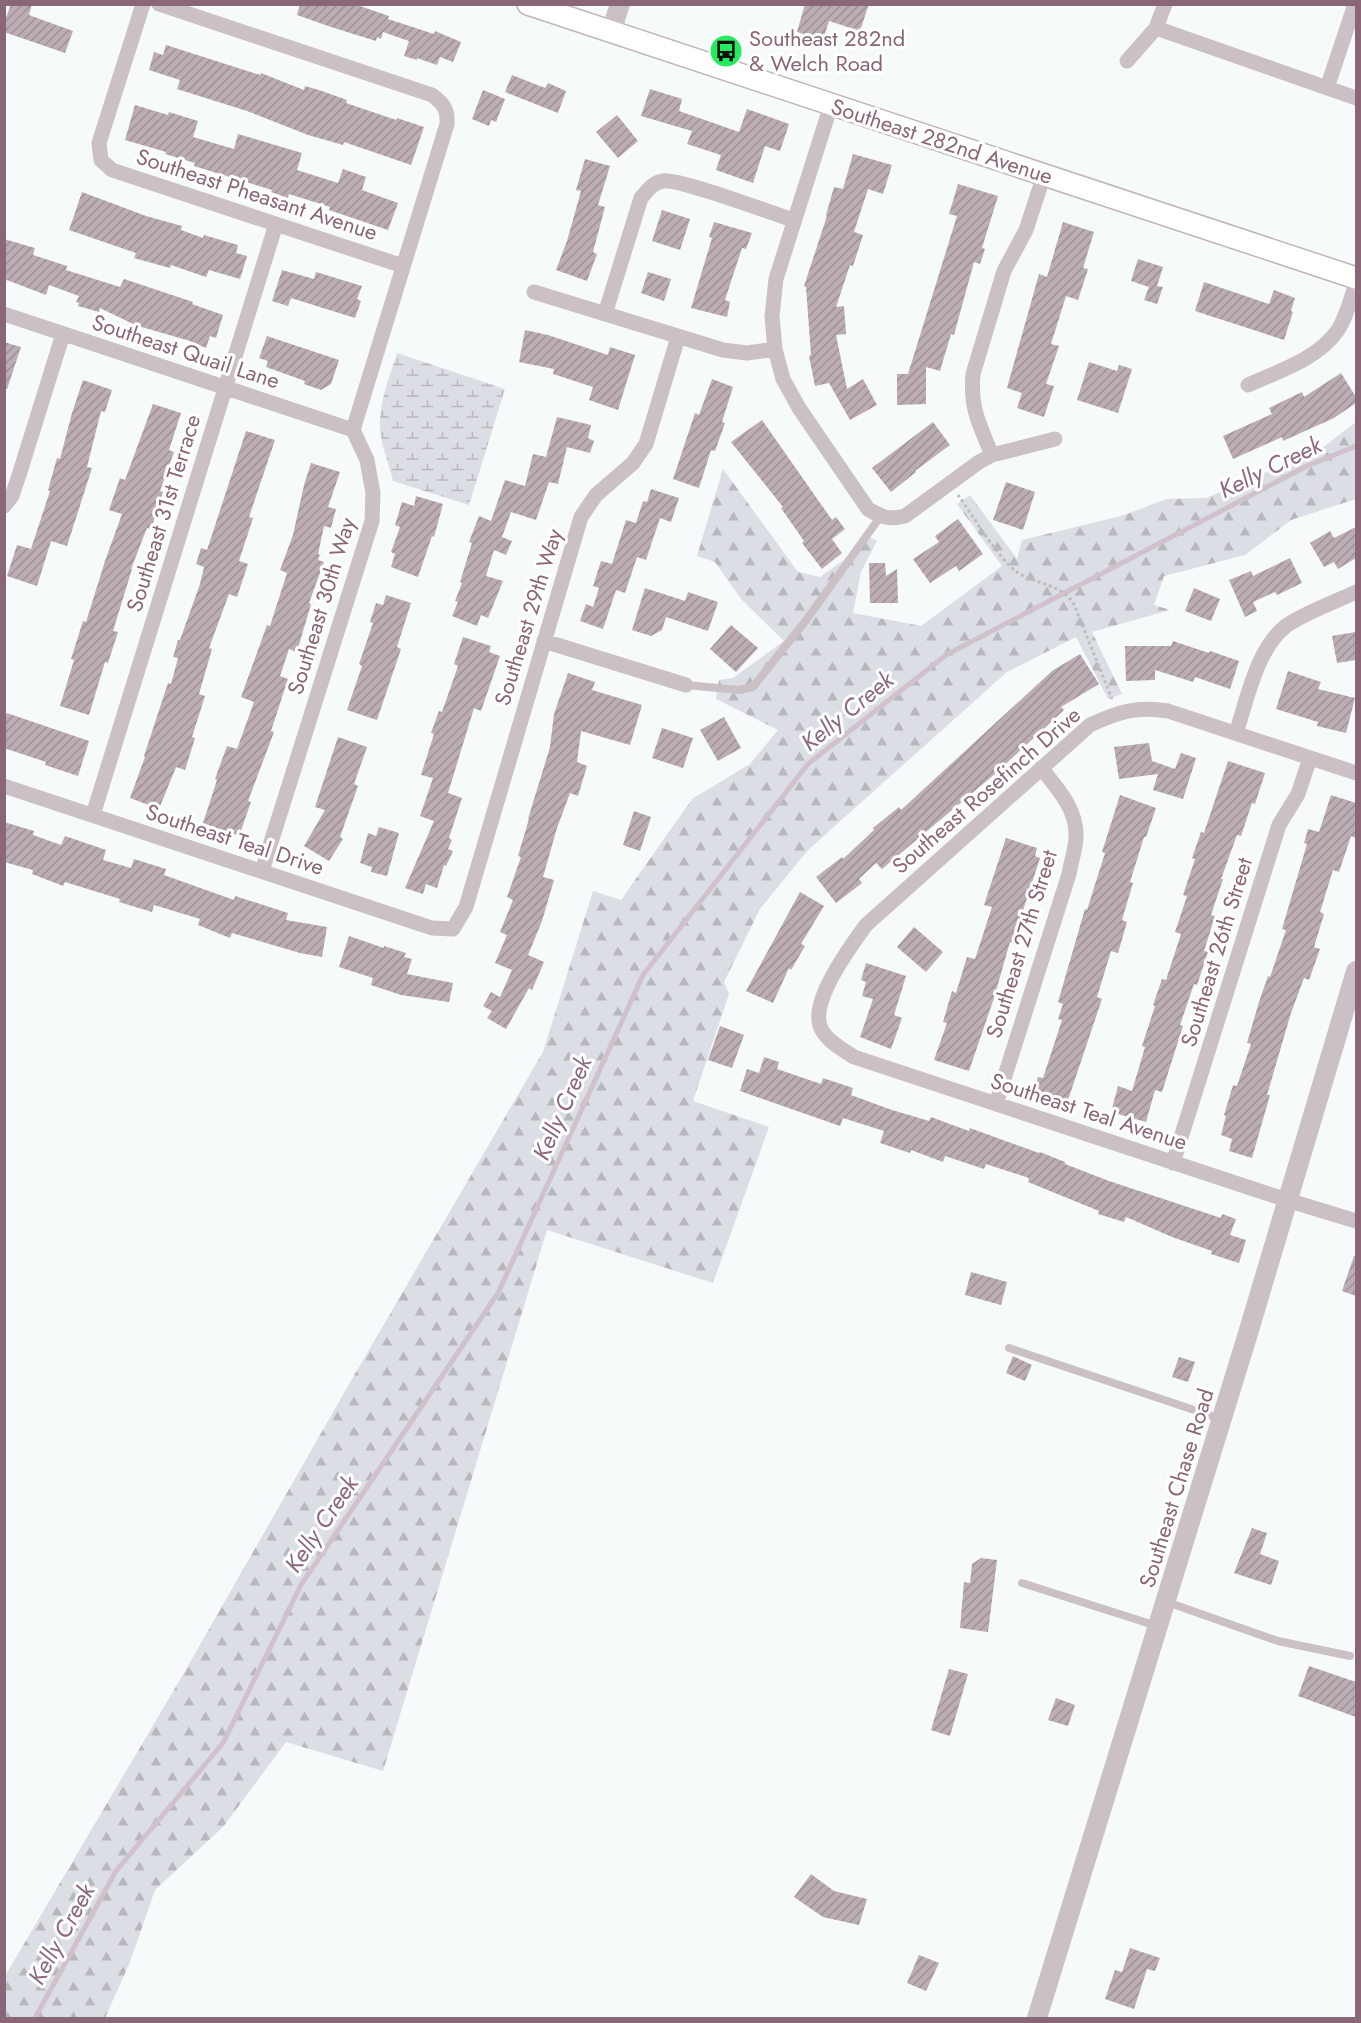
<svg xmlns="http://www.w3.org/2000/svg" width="1361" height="2023" viewBox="0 0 1361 2023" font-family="Jost,sans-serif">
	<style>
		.forest { fill: url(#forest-firs) }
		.wetland { fill: url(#wetland-marsh) }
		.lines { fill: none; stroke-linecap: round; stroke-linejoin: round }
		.stream { stroke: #d1c1cc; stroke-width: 5 }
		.building { fill: url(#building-hatch) }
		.secondary-casing { stroke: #c1b5bb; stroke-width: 24 }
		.path { stroke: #c2bbbe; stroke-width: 3; stroke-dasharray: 3 3; stroke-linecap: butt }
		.service { stroke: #cac0c5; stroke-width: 8 }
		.minor { stroke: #cac0c5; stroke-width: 15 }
		.tertiary { stroke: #cac0c5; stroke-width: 20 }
		.secondary { stroke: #fff; stroke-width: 21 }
		.labels { text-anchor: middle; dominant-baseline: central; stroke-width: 6; stroke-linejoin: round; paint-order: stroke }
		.poi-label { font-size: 22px; fill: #8a6778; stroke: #fff; text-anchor: start }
		.street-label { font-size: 22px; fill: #8a6778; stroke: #fff }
		.water-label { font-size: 24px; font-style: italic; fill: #8b6980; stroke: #fff }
	</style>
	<defs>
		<pattern id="forest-firs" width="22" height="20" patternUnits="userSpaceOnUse" patternTransform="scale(1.5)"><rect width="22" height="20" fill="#dbdee4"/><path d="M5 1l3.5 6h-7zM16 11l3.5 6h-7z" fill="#b7b8be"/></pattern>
		<pattern id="wetland-marsh" width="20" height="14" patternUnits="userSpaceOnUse" patternTransform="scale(1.5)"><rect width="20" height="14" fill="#dbdee4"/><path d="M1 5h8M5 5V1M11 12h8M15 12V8" fill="none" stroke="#b7b8be"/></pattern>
		<pattern id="building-hatch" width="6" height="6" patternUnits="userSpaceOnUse" patternTransform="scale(1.5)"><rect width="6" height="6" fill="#bcadb5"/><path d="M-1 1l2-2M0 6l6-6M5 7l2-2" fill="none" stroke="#9f9198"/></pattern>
	</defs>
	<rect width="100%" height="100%" fill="#f7fafa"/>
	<path class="forest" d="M1356 422V499L1291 520 1245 555 1164 576 1154 605 1170 610 1092 632 1122 694 1108 699 1076 637 1007 672 808 850 760 909 724 982 729 994 693 1101 769 1127 713 1283 547 1230 383 1771 286 1742 223 1827 155 1890 130 1962 105 2018H5V1976L181 1678 352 1379 543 1052 593 891 621 900 692 799 750 764 778 730 716 699 719 680 733 678 784 641 741 599 715 562 697 556 723 469 798 572 820 577 848 557 864 534 877 541 861 572 853 613 921 626 1002 566 957 504 970 495 1017 559 1022 540 1121 516 1167 499 1206 498 1322 448Z"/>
	<path class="wetland" d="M397 353 505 389 469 505 393 481C389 464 382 448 380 431 378 404 389 378 397 353Z"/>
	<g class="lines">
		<path class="stream" d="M35 2018 116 1871 223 1743 301 1585 498 1293 643 975 808 764 946 655 1305 467 1356 446"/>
	</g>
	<path class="building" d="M11 4H32L29 15 73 31 65 53 4 32V23Z
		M300 4H354L389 16 388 19 434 34 435 31 461 42 453 62 440 57 437 65 417 58V60L404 56 409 41 383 32 381 39 377 37 376 41 331 27 297 15Z
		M805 4H869L860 31 829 21 823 40 797 32Z
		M166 45 260 75 261 73 304 90 305 86 322 91 347 100 346 103 396 120 397 118 424 127 411 165 344 142 343 145 308 135 247 111 177 89 180 80 149 70 154 52 163 55Z
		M512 75 545 88 548 83 566 91 558 113 505 92Z
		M650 89 682 99 679 111 739 132 747 109 789 124 780 151 765 146 753 183 716 170 721 155 687 144 692 131 641 116Z
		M483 90 505 99 496 122 491 120 489 126 472 119Z
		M135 105 168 115 169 112 198 121 193 137 234 149 238 134 302 153 297 170 338 183 343 169 366 177 362 190 398 203 388 230 329 210 330 207 289 194 288 198 271 192 272 190 194 166 195 163 165 154 166 152 125 140Z
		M617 115 638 141 618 158 596 132Z
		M853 154 892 165 883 194 868 189 854 232 863 235 853 266 850 265 836 307 844 306 846 334 836 335 847 389 863 379 877 405 850 420 829 383 815 386 809 356 811 355 806 287 804 286 827 216 826 215 834 187 843 189Z
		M585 159 610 166 598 205 605 207 593 252 597 254 587 281 556 270 567 241 581 191 576 190Z
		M958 184 998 196 982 248 985 249 980 264 974 262 954 335 951 334 940 371 926 367V404L897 405V374H908L957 216 949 214Z
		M82 192 146 216 182 226 181 230 203 238 204 235 238 245 236 253 247 256 240 279 209 270 206 277 171 265 170 268 134 258 136 253 69 230Z
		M662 210 690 219 680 250 652 241Z
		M714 222 752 233 746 249 742 248 725 300 730 302 727 317 691 308 712 238 709 237Z
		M1063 222 1094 232 1083 268 1088 269 1078 300 1066 296 1051 344 1059 346 1046 384 1054 386 1044 417 1017 408 1022 393 1007 388 1039 274 1047 277Z
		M4 239 35 248 33 255 67 266 66 270 120 287 124 279 193 302 192 304 223 315 216 338 210 336 206 348 190 341 135 325 100 308 99 312 78 306 79 303 76 302 79 296 49 285 46 295 4 279Z
		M1138 259 1163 267 1157 286 1163 287 1157 304 1144 300 1149 287 1131 281Z
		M282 270 314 279 316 272 362 286 357 299 361 301 355 318 291 298 288 306 272 301Z
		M648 272 671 279 664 301 641 293Z
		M1204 282 1269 304 1274 290 1295 298 1291 311 1293 312 1284 340 1195 311Z
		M525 330 548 335 608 355 610 347 635 355 618 410 589 400 593 387 553 374 554 369 519 362Z
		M267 336 339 360 331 384 321 390 304 384 305 381 266 367 268 361 259 358Z
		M4 342 21 347 7 389 4 388Z
		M1089 362 1117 371 1119 365 1132 369 1118 413 1077 400Z
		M1341 373 1356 397V403L1334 418 1283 441 1282 437 1233 459 1223 436 1272 414 1269 408 1302 392 1304 397Z
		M712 379 733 387 722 422 725 423 715 451 711 450 699 488 673 479 695 413 699 415Z
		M83 380 112 390 105 412 101 411 87 467 92 468 67 546 51 541 37 586 7 576 17 545 31 549 50 491 48 490 57 458 60 459 72 413Z
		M153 404 181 413 169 450 174 452 160 491 163 492 151 529 147 528 131 569H132L113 631 118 632 108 663 105 662 89 715 60 706 74 660 71 659 83 621 86 622 105 561 122 514 109 510 120 478 125 480Z
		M557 417 591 425 588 438 594 441 590 453 567 447 558 484 549 482 536 520 511 512 502 537 512 541 506 555 494 550 486 576 503 581 488 618 481 615 477 626 452 616 458 602 455 601 462 583 460 582 472 543 469 542 479 516 491 521 505 480 525 486 533 454 546 457Z
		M762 420 832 520 836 517 845 529 832 539 842 553 822 569 802 543 804 541 781 508 783 507 731 442Z
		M933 422 950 445 915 471 916 472 891 492 872 468Z
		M246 431 275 440 249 517 253 518 239 561 248 564 237 597 229 594 209 648 212 649 199 694 205 696 192 737 195 738 185 770 176 767 159 809 130 798 145 757 144 756 168 683 171 684 178 658 173 657 178 640H180L200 584 204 567 196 564 201 548 207 550Z
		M311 463 340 472 328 507 336 509 331 528 324 526 318 554 320 555 318 560 324 562 309 603 311 604 297 652 289 649 280 676 288 679 271 731 274 732 248 801 251 802 239 836 203 823 217 780 215 779 227 746 237 749 254 702 241 697 267 625 270 626 287 573 280 570 293 535 304 485Z
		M1006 482 1035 492 1023 530 993 520Z
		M651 489 679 498 671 522 660 518 646 560 637 557 625 593 616 590 603 629 580 621 586 604 593 607 599 588 593 586 601 561 612 564 626 520 636 523 643 501 647 502Z
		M416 496 443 504 434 537 432 536 418 577 391 567 395 554 391 552 400 527 395 525 402 502 414 506Z
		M958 519 983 554 959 571 956 566 930 583 913 559 939 542 935 536Z
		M1356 527V558L1338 569 1334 562 1324 567 1310 543 1330 531 1334 538Z
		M1290 558 1302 583 1277 595 1275 592 1253 602 1257 611 1245 617 1229 580 1251 571 1253 576Z
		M869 563H885L886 576 897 569 898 603H870Z
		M645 588 685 601 688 592 718 602 708 631 666 617 662 630 651 636 632 630Z
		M1194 588 1220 599 1211 621 1185 611Z
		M386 595 411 603 397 647 401 649 377 720 347 710 362 666 359 664 373 623 370 622 376 603 383 605Z
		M731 625 758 648 736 672 710 649Z
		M1356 632V660L1337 663 1332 636Z
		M463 637 491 646 489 652 500 656 481 711 474 708 448 793 462 798 449 838 452 840 448 849 453 851 446 866 444 865 437 888 426 884 423 894 405 888 434 821 420 816 433 778 421 775 434 734 431 733 439 711 442 712 458 666 454 664Z
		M1173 641 1209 653 1210 651 1239 661 1230 689 1195 677 1193 682 1155 670V680L1126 681 1125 646H1171Z
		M1080 654 1099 684 1061 707 1064 710 996 773 882 869 876 863 859 879 862 883 836 903 816 877 842 857 843 859 874 830 873 828 899 807 901 810 1052 671Z
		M1288 671 1321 682 1318 689 1355 698 1346 733 1317 726 1318 722 1276 709Z
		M568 673 595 682 592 690 642 705 630 745 581 731 577 762 587 766 578 796 570 793 557 828 543 877 554 880 542 921 528 955 544 962 532 990 529 988 506 1029 487 1018 492 1011 483 1006 491 992 500 997 512 970 495 963 507 935 500 932 513 900 507 897 521 857 518 856 529 819H528L550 747 554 714Z
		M7 713 89 741 78 776 45 765 46 762 4 748V721Z
		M724 717 741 748 718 761 700 730Z
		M662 728 693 738 683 768 652 758Z
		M338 737 367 747 354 784 358 786 340 837 343 839 329 861 304 846 325 810 315 807Z
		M1149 743 1152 761 1175 769 1181 753 1196 758 1183 799 1153 790 1158 774 1119 779 1114 747Z
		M1228 761 1265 773 1255 804 1252 803 1241 836 1237 835 1221 879H1223L1211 915 1215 916 1204 951 1208 952 1197 985 1194 984 1180 1025 1183 1026 1162 1092 1155 1090 1146 1122 1111 1112 1118 1086 1132 1091 1145 1047 1142 1046 1155 1006 1153 1005 1162 979 1166 980 1181 934 1175 932 1187 896 1183 895 1195 859 1192 858 1201 832 1204 833Z
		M1120 795 1156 808 1146 837H1144L1130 882 1133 883 1122 920 1127 922 1118 953 1111 951 1097 997 1102 999 1067 1103 1033 1093 1038 1077 1043 1078 1062 1020 1058 1019 1063 1004 1058 1002 1085 909 1087 910 1105 853 1102 852Z
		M1331 795 1356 803V838L1351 836 1339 872 1333 870 1320 912 1324 914 1314 947 1320 949 1309 980 1304 978 1291 1013 1267 1095H1270L1252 1158 1229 1151 1232 1139 1221 1135 1226 1116 1224 1115 1233 1085 1237 1086 1251 1044 1247 1043 1259 1002 1268 976 1270 977 1286 930 1282 929 1307 844 1304 843 1308 829 1319 832Z
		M634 811 651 817 640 851 623 845Z
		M4 822 34 831 33 835 61 845 65 836 106 850 103 860 131 868 134 859 166 869 164 875 234 900 235 896 288 913 286 920 327 927 322 957 300 953 232 933 230 938 198 925 200 919 154 905 152 912 119 902 120 899 65 882 63 886 32 874 33 870 4 862Z
		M379 827 399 833 387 876 371 872 372 867 360 863 368 833 376 836Z
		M1006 838 1037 848 1035 856 1040 858 1017 929 1019 930 1015 943 1010 942 994 998 969 1071 934 1060 947 1023 943 1022 952 991 956 993 967 957 975 959 992 907 984 905Z
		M800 892 824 906 801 944 805 946 791 970 789 968 773 1003 746 991Z
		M914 927 943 952 926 972 897 947Z
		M349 936 384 948V946L406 953 404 957 412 959 407 974 453 983 449 1002 401 995 371 985 373 978 339 967Z
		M866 963 906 976 894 1015 902 1018 891 1049 860 1037 873 999 862 996 866 982 861 980Z
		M720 1026 744 1035 732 1068 708 1060Z
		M764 1057 779 1062 777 1069 821 1084 823 1078 853 1088 851 1095 889 1109 929 1121 931 1117 969 1131 970 1128 1039 1153 1040 1152 1065 1162V1164L1109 1181 1221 1218 1222 1214 1236 1219 1230 1235 1246 1240 1239 1263 1211 1254 1212 1251 1172 1237 1126 1217 1124 1222 1098 1214 1099 1211 1028 1182 1029 1178 986 1164 984 1169 945 1156 943 1162 911 1150 910 1153 880 1143 884 1131 843 1118 840 1126 740 1091 747 1069 759 1073Z
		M1354 1256 1356 1257V1296L1342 1291Z
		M971 1272 1007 1282 1001 1305 965 1295Z
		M1013 1356 1032 1365 1025 1381 1006 1373Z
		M1179 1357 1195 1362 1188 1382 1172 1377Z
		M1252 1528 1267 1533 1260 1554 1279 1561 1271 1585 1234 1573Z
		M981 1558 997 1560 988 1632 960 1628 964 1582 970 1583 972 1564Z
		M1309 1666 1356 1682V1717L1298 1696Z
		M949 1669 968 1674 950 1736 931 1730Z
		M1056 1698 1075 1705 1068 1726 1048 1720Z
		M811 1874 834 1891 867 1899 859 1925 823 1917 794 1897Z
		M1130 1948 1160 1958 1155 1971 1147 1969 1134 2009 1105 1999 1115 1970 1122 1972Z
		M919 1955 939 1963 926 1991 907 1983Z"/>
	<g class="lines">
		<defs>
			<path id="secondary" d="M528 4 1356 278"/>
		</defs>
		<use href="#secondary" class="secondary-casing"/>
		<path class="path" d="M958 495C972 514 999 560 1017 572 1037 585 1056 582 1073 602L1112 699"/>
		<path class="service" d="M686 685 739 690 753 687 807 619 880 517
			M1009 1348 1221 1419
			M1022 1583 1157 1626
			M1167 1602 1278 1641 1350 1656"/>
		<path class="minor" d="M143 4 99 143 101 160 112 170 403 266
			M159 4 432 95C444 104 448 110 447 124L353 430 367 460 373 493 372 521 262 871
			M1156 28 1356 98
			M1127 61 1156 28 1165 4
			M1327 88 1355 4
			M831 105 776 279 772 316 775 349 783 379 799 408 868 509C881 517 889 520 905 516L979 462 992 455 1055 439
			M534 292 723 350 747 353 775 349
			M4 314 353 430
			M605 314 641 198C648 190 652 183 663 181 678 178 771 213 793 220
			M1248 385C1279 371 1318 359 1338 330 1347 316 1351 298 1356 283
			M992 455C979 423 970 409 973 374L1004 271 1026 230 1044 175
			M4 506 12 496 20 472 63 334
			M544 641 686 685
			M1236 733C1247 700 1257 648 1286 626 1302 614 1337 601 1356 592
			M1356 773 1168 711C1136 706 1118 712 1090 725L866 925C851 946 811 999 820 1026 825 1040 842 1049 854 1057L1287 1200 1356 1221
			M4 786 432 928 453 929 466 907 581 517 596 495 633 463 646 444 678 337
			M93 815 276 224
			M996 1104 1069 874C1071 862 1076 848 1076 836 1077 809 1057 788 1041 768
			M1173 1163 1279 825 1298 794 1310 758"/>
		<path class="tertiary" d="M611 32 620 4
			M1037 2018 1246 1340 1356 971"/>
		<use href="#secondary" class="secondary"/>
	</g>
	<defs>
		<symbol id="bus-disc" viewBox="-11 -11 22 22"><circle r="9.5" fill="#26eb5f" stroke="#fff"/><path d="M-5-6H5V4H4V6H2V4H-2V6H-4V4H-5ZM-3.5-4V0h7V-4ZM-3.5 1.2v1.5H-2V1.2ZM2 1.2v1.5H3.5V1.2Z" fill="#111"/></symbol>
	</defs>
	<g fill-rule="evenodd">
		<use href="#bus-disc" x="707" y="32" width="38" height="38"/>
	</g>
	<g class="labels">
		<g class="poi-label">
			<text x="749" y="38">Southeast 282nd<tspan x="749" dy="25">&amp; Welch Road</tspan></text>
		</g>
		<g class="street-label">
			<text transform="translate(942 141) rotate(18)">Southeast 282nd Avenue</text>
			<text transform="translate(257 194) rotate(18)">Southeast Pheasant Avenue</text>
			<text transform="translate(186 351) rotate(18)">Southeast Quail Lane</text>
			<text transform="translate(163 513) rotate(-73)">Southeast 31st Terrace</text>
			<text transform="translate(321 606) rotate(-73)">Southeast 30th Way</text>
			<text transform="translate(528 617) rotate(-73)">Southeast 29th Way</text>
			<text transform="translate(986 790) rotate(-41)">Southeast Rosefinch Drive</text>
			<text transform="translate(235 839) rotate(18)">Southeast Teal Drive</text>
			<text transform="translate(1021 944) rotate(-73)">Southeast 27th Street</text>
			<text transform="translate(1216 952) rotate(-73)">Southeast 26th Street</text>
			<text transform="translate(1089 1111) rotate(18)">Southeast Teal Avenue</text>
			<text transform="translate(1176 1488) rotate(-73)">Southeast Chase Road</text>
		</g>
		<g class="water-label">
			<text transform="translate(1270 467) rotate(-26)">Kelly Creek</text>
			<text transform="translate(847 711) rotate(-39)">Kelly Creek</text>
			<text transform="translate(562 1108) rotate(-66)">Kelly Creek</text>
			<text transform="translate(321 1524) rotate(-56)">Kelly Creek</text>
			<text transform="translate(61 1934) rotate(-61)">Kelly Creek</text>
		</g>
	</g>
	<rect width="1361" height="2023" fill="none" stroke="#8a6778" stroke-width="12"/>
</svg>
